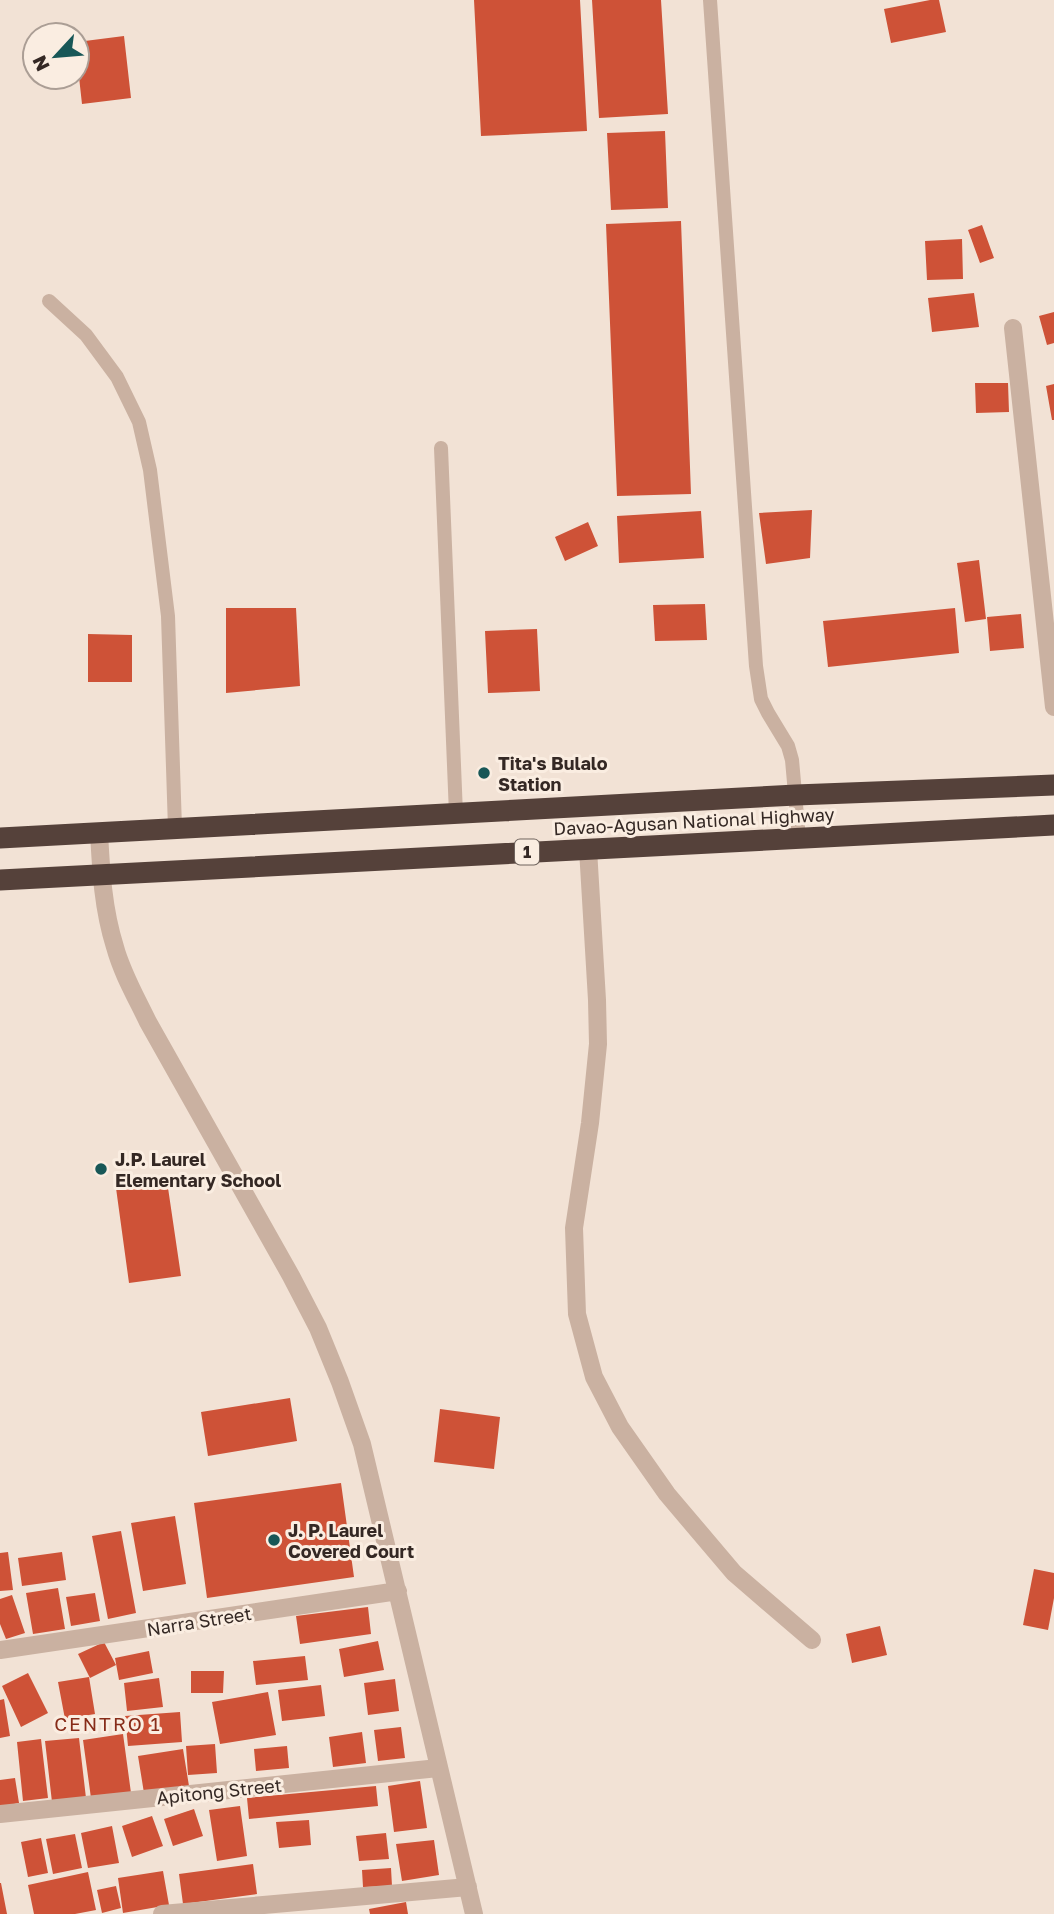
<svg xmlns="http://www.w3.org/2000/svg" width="1054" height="1914" viewBox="0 0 1054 1914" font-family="'Golos Text',sans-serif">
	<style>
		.building { fill: #ce5237 }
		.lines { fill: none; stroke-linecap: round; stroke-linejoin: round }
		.lane { stroke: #cab1a1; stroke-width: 14 }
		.street { stroke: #cab1a1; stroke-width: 18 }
		.highway { stroke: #55413a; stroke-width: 21 }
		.poi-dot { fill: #185757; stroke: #faede1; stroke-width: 2.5 }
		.labels { text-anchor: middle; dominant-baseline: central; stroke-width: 6; stroke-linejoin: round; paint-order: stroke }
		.shield { fill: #faede1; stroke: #6f635d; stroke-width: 2 }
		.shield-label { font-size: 16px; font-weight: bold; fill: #342824 }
		.poi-label { font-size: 18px; font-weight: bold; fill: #342824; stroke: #faede1; text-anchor: start }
		.street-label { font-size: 18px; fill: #342824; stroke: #faede1 }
		.neighbourhood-label { font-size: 19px; letter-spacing: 2px; fill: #872c19; stroke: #faede1 }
	</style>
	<rect width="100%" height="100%" fill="#f2e2d5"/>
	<path class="building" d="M474 0H580L587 131 481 136Z
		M592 0H661L668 114 599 118Z
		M930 0H939L946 32 891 43 884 9Z
		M124 36 131 98 82 104 77 59V42Z
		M665 131 668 208 611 210 607 133Z
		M681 221 691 494 617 496 606 224Z
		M982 225 994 258 980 263 968 230Z
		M962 239 963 279 927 280 925 241Z
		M974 293 979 327 932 332 928 298Z
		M1054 312V343L1047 345 1039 316Z
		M975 383H1008L1009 412 976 413Z
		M1054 384V420H1052L1046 386Z
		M812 510 810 558 766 564 759 513Z
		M701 511 704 558 619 563 617 516Z
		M588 522 598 546 565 561 555 537Z
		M979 560 986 619 965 622 957 563Z
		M705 604 707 640 655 641 653 605Z
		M226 608H296L300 686 226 693Z
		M955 608 959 653 828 667 823 621Z
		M1021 614 1024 648 990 651 987 617Z
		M537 629 540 691 488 693 485 631Z
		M88 634 132 635V682H88Z
		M167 1181 181 1276 129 1283 116 1188Z
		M290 1398 297 1441 208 1456 201 1412Z
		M440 1409 500 1417 494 1469 434 1462Z
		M341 1483 354 1577 207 1598 194 1503Z
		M175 1516 186 1584 143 1591 131 1523Z
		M121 1531 136 1613 108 1619 92 1536Z
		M8 1552 13 1590 0 1591V1553Z
		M62 1552 66 1580 22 1586 18 1558Z
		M1034 1569 1054 1573V1598L1048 1630 1023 1625Z
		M58 1588 65 1629 33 1634 26 1593Z
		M95 1593 100 1621 71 1626 66 1597Z
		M12 1595 25 1633 6 1639 0 1624V1599Z
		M368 1607 371 1634 300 1644 296 1616Z
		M880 1626 887 1655 852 1663 846 1634Z
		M378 1641 384 1670 344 1677 339 1649Z
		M104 1642 116 1665 90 1678 78 1654Z
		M149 1651 153 1673 119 1680 115 1658Z
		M305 1656 308 1680 256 1685 253 1661Z
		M191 1671H224L223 1693H191Z
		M28 1673 48 1713 21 1727 2 1686Z
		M89 1677 95 1714 65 1719 58 1682Z
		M159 1678 163 1707 127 1711 124 1683Z
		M395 1679 399 1711 368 1715 364 1683Z
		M321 1685 325 1716 282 1721 278 1690Z
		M268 1692 276 1735 220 1744 212 1702Z
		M4 1699 10 1736 0 1738V1700Z
		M180 1712 182 1742 128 1746 125 1716Z
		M401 1727 405 1758 378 1761 374 1730Z
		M362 1732 366 1763 333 1767 329 1737Z
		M123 1734 131 1793 91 1798 83 1740Z
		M79 1738 86 1798 52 1802 45 1741Z
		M41 1739 48 1798 23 1801 17 1742Z
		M215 1744 217 1773 188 1775 186 1746Z
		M287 1746 289 1768 256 1771 254 1749Z
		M183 1749 189 1786 144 1793 138 1756Z
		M15 1778 19 1803 0 1807V1780Z
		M420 1781 427 1828 394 1832 388 1786Z
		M376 1786 378 1806 249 1819 247 1798Z
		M240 1806 247 1856 217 1861 209 1810Z
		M194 1809 203 1836 173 1846 164 1819Z
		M152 1816 163 1846 132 1857 122 1826Z
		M309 1820 311 1845 279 1848 276 1822Z
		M112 1826 119 1863 88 1868 81 1833Z
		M386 1833 389 1859 359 1861 356 1836Z
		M75 1834 82 1868 53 1874 46 1839Z
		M41 1838 48 1873 28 1877 21 1842Z
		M434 1840 439 1875 402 1881 396 1844Z
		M253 1864 257 1894 183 1904 179 1874Z
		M391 1868 392 1886 363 1887 362 1870Z
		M163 1871 169 1905 123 1913 118 1878Z
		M88 1872 96 1910 75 1914H34L28 1885Z
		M0 1883H1L7 1914H0Z
		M116 1886 121 1908 102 1913 97 1890Z
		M406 1902 408 1914H370L369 1909Z"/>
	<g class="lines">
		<path class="lane" d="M710 0 756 666 761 699 768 713 788 746 792 760 799 838
			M49 301 86 335 117 377 139 422 150 470 168 616 175 828
			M441 448 456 814"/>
		<path class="street" d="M1013 328 1054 707
			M99 832C101 871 103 909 115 947 122 973 136 997 148 1022L291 1276 318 1328 340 1382 362 1444 474 1914
			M588 849 597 1000 598 1044 590 1123 574 1228 577 1314 594 1377 620 1427 667 1494 734 1573 812 1640
			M0 1650 398 1591
			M0 1814 438 1768
			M162 1914 468 1887"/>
		<path class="highway" d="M0 838 796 795 1054 785
			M0 880 1054 825"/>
	</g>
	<g class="poi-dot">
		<circle cx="484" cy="773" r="7"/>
		<circle cx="101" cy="1169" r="7"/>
		<circle cx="274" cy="1540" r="7"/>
	</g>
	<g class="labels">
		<rect class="shield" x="515" y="839.5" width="24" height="25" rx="5"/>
		<g class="shield-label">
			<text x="527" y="852">1</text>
		</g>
		<g class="poi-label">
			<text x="498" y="763">Tita's Bulalo<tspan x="498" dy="21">Station</tspan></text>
			<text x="115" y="1159">J.P. Laurel<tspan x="115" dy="21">Elementary School</tspan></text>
			<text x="288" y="1530">J. P. Laurel<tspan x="288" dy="21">Covered Court</tspan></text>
		</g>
		<g class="street-label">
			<text transform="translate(694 821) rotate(-3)">Davao-Agusan National Highway</text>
			<text transform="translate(199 1621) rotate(-9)">Narra Street</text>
			<text transform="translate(219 1791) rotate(-6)">Apitong Street</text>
		</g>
		<g class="neighbourhood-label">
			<text x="108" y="1723">CENTRO 1</text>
		</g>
	</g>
	<g transform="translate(56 56) rotate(244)"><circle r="33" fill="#faede1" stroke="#ab9e95" stroke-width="2"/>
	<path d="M0-5L12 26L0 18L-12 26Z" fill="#185757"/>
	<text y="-10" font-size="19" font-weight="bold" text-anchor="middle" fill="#342824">N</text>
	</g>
</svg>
